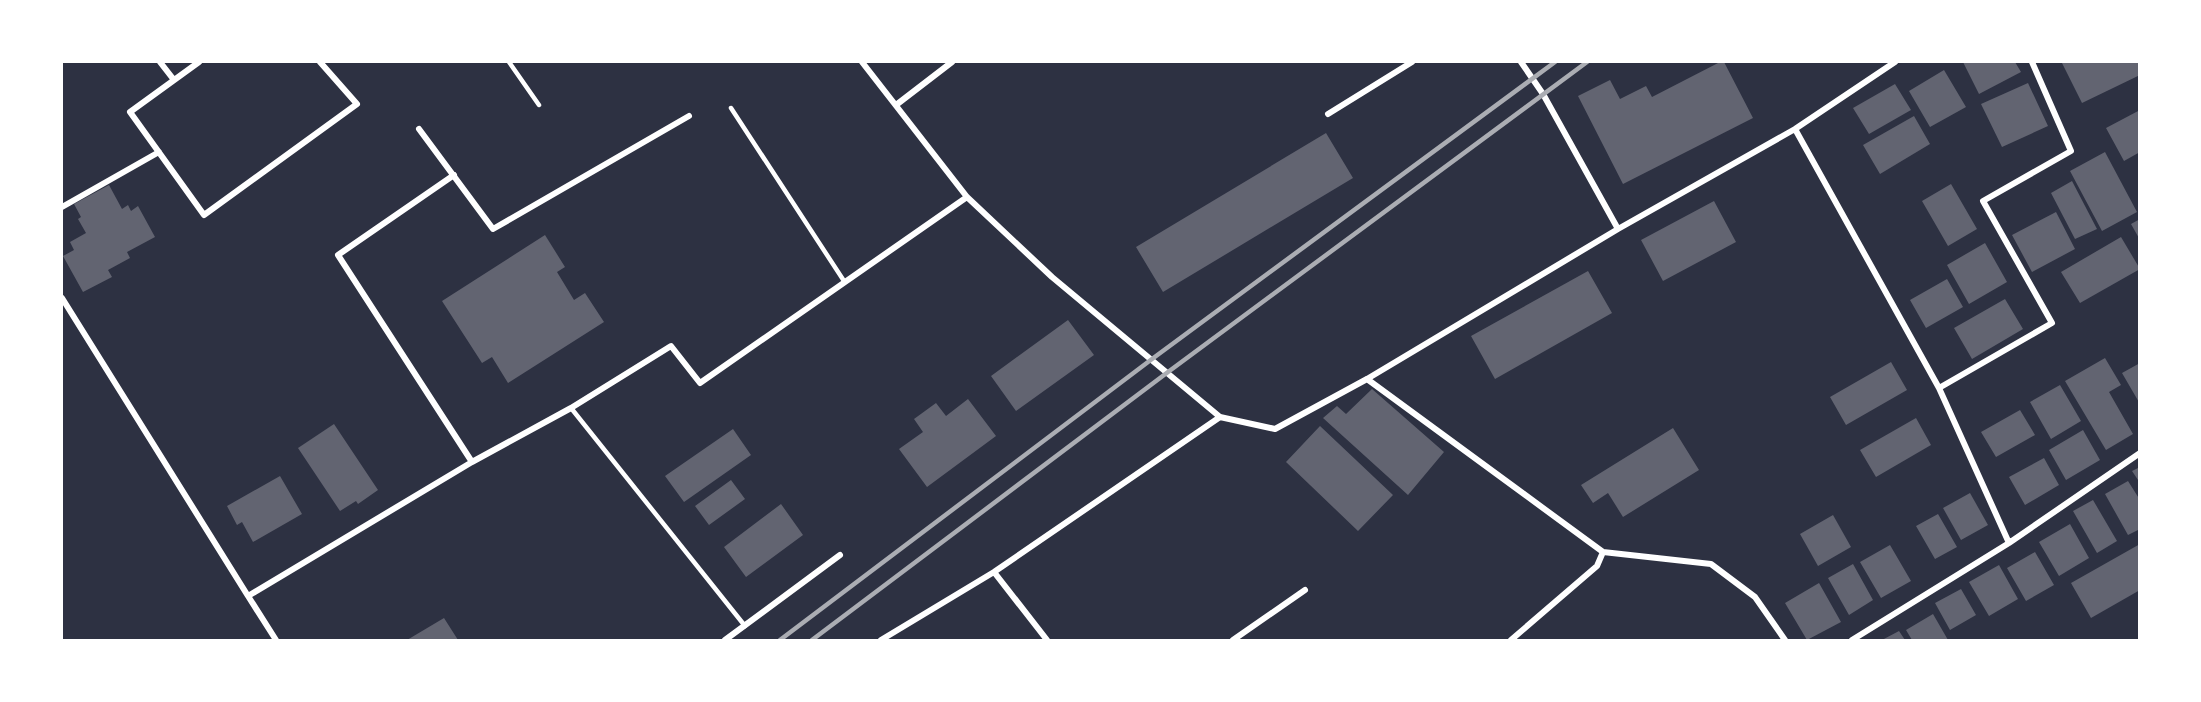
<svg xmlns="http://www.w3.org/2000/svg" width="2201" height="702" viewBox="0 0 2201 702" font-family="'Nunito Sans',sans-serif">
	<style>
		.building { fill: #626471 }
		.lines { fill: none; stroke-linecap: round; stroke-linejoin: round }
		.service { stroke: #fff; stroke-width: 4.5 }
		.minor { stroke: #fff; stroke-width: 6 }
		.rail { stroke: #abadb3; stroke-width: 4.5 }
	</style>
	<rect width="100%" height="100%" fill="#2d3142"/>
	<path class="building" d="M1720 62H1724L1753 118 1623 184 1578 96 1610 80 1620 99 1646 86 1652 97Z
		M1963 62H2015L2021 72 1979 94Z
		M2066 62H2140V75L2082 103 2062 63Z
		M1944 70 1966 107 1930 127 1909 91Z
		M2028 83 2048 126 2002 147 1981 104Z
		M1895 84 1911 110 1869 134 1853 108Z
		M2140 110V152L2124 161 2106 128Z
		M1914 116 1930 144 1880 174 1863 145Z
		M1326 133 1353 178 1163 292 1136 247Z
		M2105 152 2137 212 2102 231 2070 171Z
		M2072 181 2097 229 2075 239 2051 193Z
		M1951 184 1977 229 1948 246 1922 201Z
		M109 185 122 209 128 205 131 211 138 206 155 237 127 252 130 258 108 270 112 277 83 292 63 256 74 250 70 242 86 233 78 219 81 217 74 204Z
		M1714 201 1736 242 1663 281 1641 240Z
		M2056 212 2075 249 2032 272 2012 235Z
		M2140 219V240L2131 224Z
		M545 235 565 267 557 272 574 300 585 293 604 322 508 383 492 357 482 363 442 301Z
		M2121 237 2140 269 2080 303 2061 272Z
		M1985 243 2007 282 1969 304 1947 265Z
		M1588 271 1612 313 1495 379 1471 336Z
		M1947 279 1963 307 1926 328 1910 300Z
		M2005 299 2023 329 1972 359 1954 328Z
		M1068 320 1094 355 1016 411 991 376Z
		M2105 358 2121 385 2109 392 2133 434 2106 450 2065 381Z
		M1891 362 1907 390 1846 425 1830 397Z
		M2140 363V404L2122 373Z
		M2060 385 2081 421 2051 439 2030 402Z
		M1372 389 1444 452 1408 495 1323 418 1337 406 1346 414Z
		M968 399 996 436 927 487 899 449 923 432 914 419 936 403 946 416Z
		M2020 410 2035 435 1996 457 1981 432Z
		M1916 418 1931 445 1876 477 1860 450Z
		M334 424 378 490 358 504 356 501 340 511 298 448Z
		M1320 426 1393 495 1358 531 1286 462Z
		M1673 428 1699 470 1623 517 1608 493 1593 503 1581 485Z
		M733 429 751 455 684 502 665 476Z
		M2083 430 2100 460 2066 480 2049 450Z
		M2044 458 2059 485 2025 505 2009 477Z
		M2140 467V483L2132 471Z
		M280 476 302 514 253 542 242 522 237 525 227 506Z
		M731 480 745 499 709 525 695 506Z
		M2128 481 2140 500V529L2128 535 2105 494Z
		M1970 493 1988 525 1961 540 1943 508Z
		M2093 500 2117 541 2097 553 2073 511Z
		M781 504 803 535 746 577 724 547Z
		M1938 514 1957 547 1935 559 1916 526Z
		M1833 515 1851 547 1818 566 1800 534Z
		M2070 524 2089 558 2059 576 2039 542Z
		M2140 544V590L2091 618 2071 583Z
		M1890 545 1911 581 1881 598 1860 562Z
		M2035 552 2054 585 2026 601 2007 568Z
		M1853 564 1873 600 1849 615 1828 578Z
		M1999 565 2018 599 1989 616 1969 582Z
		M1819 583 1841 622 1807 640 1785 603Z
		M1961 589 1976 615 1950 630 1935 603Z
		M1933 614 1948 640H1912L1906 630Z
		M444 618 458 640H407Z
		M1899 631 1905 640H1882Z"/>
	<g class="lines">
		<path class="service" d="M509 62 539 105
			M731 108 844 281
			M571 408 745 626"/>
		<path class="minor" d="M160 62 174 80
			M199 62 130 112 204 215 357 104 320 62
			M862 62 967 197 1052 277 1220 417 1275 429 1367 379 1618 229 1795 129 1895 62
			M1521 62 1543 94 1618 229
			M896 105 952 62
			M1328 114 1412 62
			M419 129 493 229 689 116
			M1795 129 1939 388 2009 543
			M454 175 338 255 472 462
			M62 207 159 152
			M62 298 248 596 472 462 571 408 671 346 700 383 967 197
			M1367 379 1603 552 1711 564 1755 597 1785 640
			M1939 388 2052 323 1983 201 2071 151 2032 62
			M994 572 1047 640
			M248 596 276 640
			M725 640 840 555
			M881 640 994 572 1220 417
			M1233 640 1305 590
			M1511 640 1597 566 1603 552
			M1852 640 2009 543 2140 453"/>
		<path class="rail" d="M780 640 1152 359 1555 62
			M812 640 1168 372 1587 62"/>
	</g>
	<rect width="2201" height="702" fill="none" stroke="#ffffff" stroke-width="126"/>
</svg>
